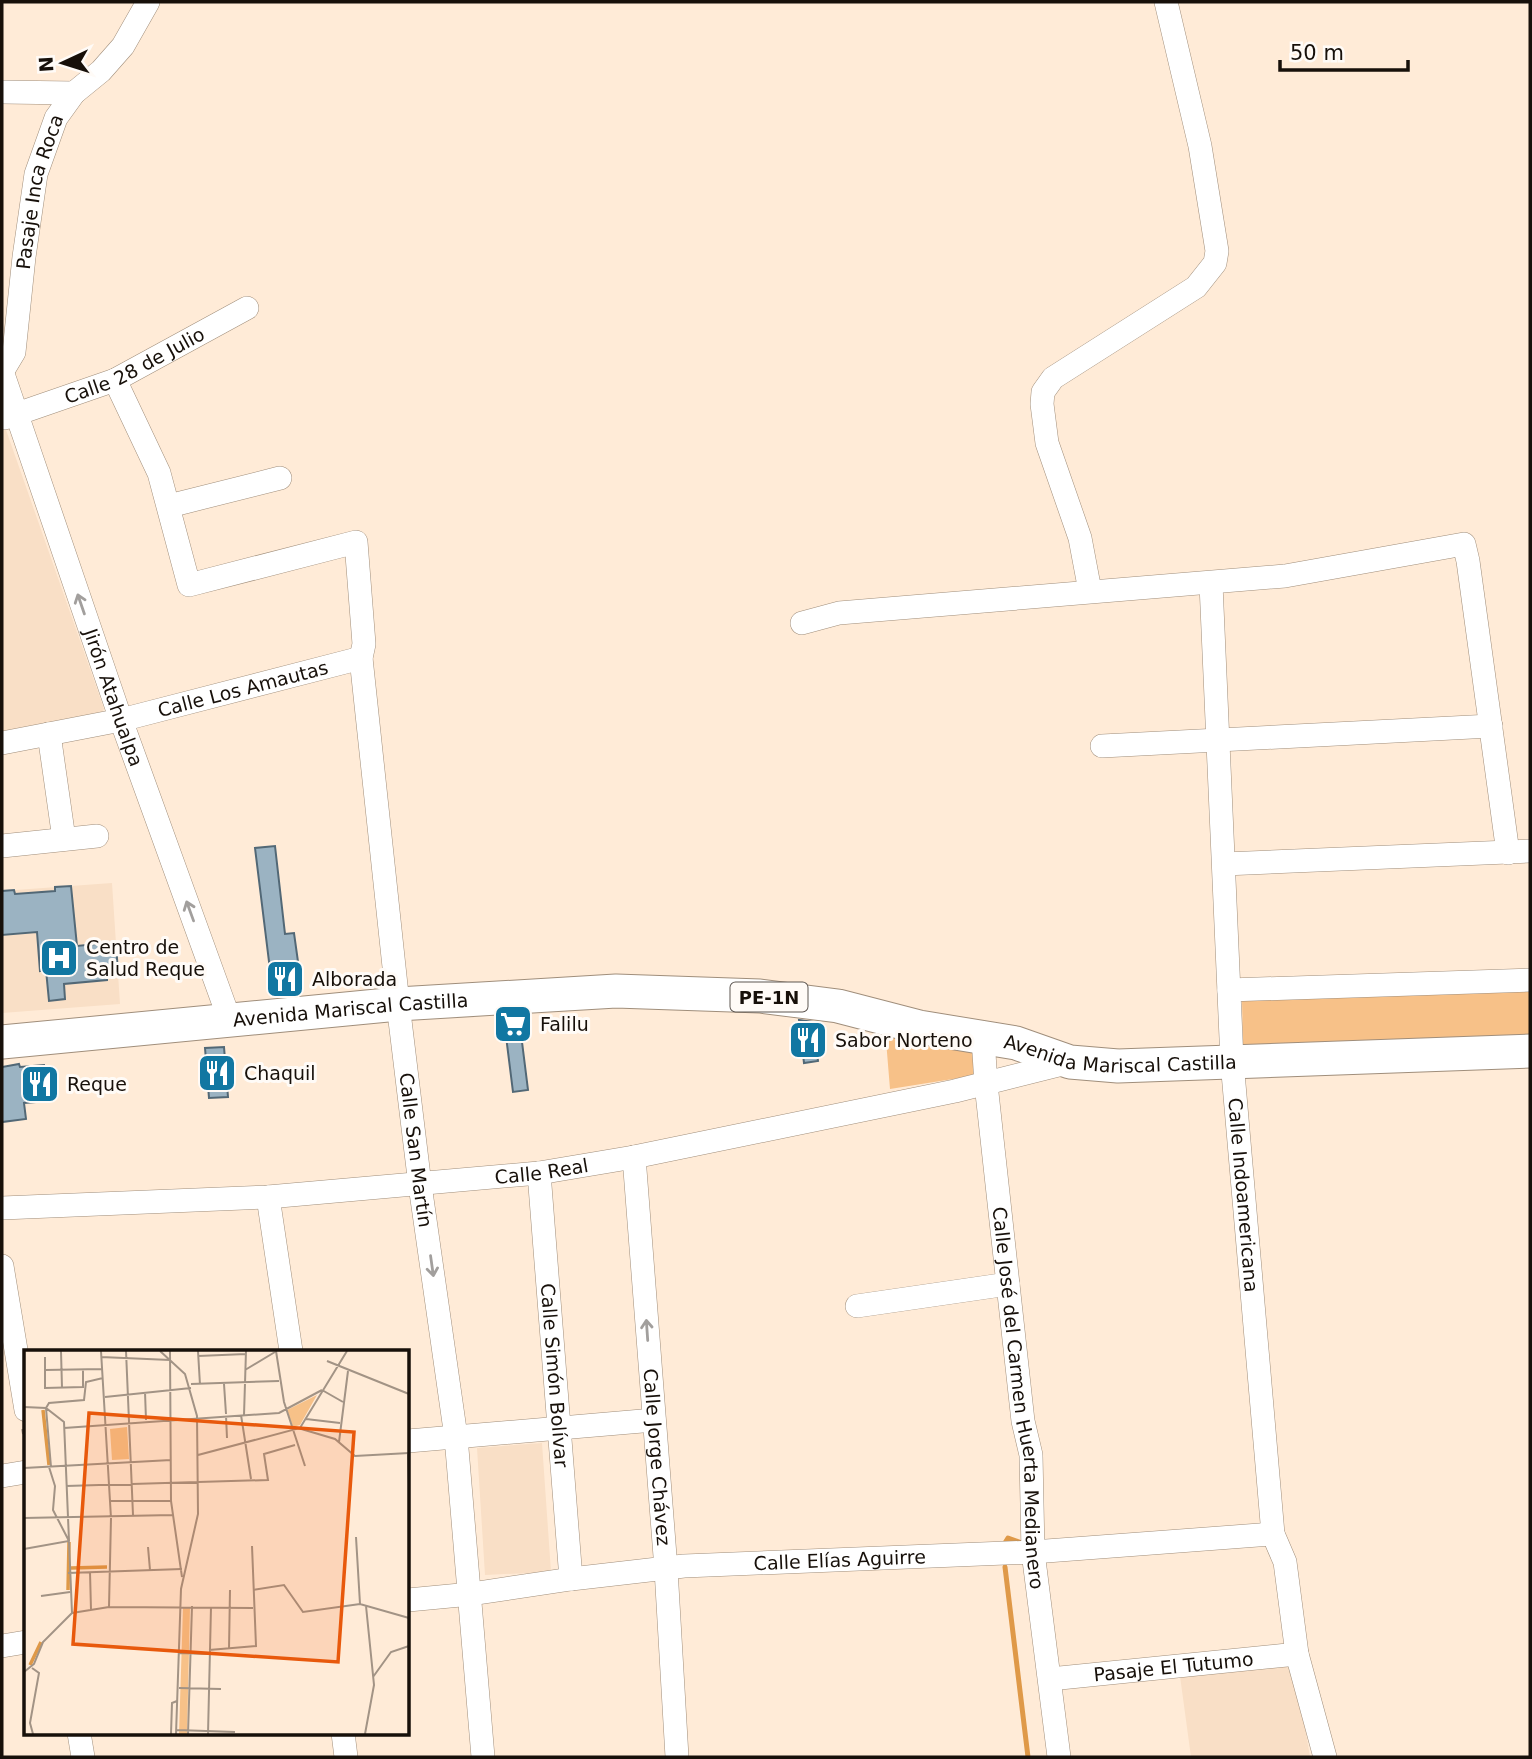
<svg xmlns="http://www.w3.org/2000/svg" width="1532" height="1759" viewBox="0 0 1532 1759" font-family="'DejaVu Sans',sans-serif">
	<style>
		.built { fill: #f9dfc6 }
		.green { fill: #f7c188 }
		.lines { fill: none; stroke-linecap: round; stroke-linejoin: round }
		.stream { stroke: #df9948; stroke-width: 5 }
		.building { fill: #9bb3c2; stroke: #526876; stroke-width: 2 }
		.minor-casing { stroke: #a08e7b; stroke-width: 24 }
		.highway-casing { stroke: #a08e7b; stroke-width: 35 }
		.path { stroke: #a19284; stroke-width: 3.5; stroke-dasharray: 5 5; stroke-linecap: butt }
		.minor { stroke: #fff; stroke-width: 23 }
		.highway { stroke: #fff; stroke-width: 33 }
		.oneway { stroke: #a29f9d }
		.labels { text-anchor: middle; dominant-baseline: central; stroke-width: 6; stroke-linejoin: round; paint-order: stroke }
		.shield { fill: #fffbf7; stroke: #5d5651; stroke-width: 2 }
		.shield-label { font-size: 18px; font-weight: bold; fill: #17100a }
		.street-label { font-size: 19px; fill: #17100a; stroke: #fffbf7 }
		.poi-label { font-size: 19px; fill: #17100a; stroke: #fffbf7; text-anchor: start }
		.inset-river { fill: none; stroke: #df9948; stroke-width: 3.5 }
		.inset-road { fill: none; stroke: #a29385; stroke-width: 2 }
		.view { fill: #e8590c; fill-opacity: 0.15; stroke: #e8590c; stroke-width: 3.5 }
		.inset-edge { fill: none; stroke: #17100a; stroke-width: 3.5 }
	</style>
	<rect width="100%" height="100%" fill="#ffebd7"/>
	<path class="built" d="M5 427 104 709 99 715 2 733V429Z
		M112 883 120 1004 2 1013V891Z
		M542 1443 551 1572 485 1575 477 1448Z
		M1294 1661 1310 1757H1191L1180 1676Z"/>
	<path class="green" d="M1530 988V1035L1243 1046 1242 1000Z
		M885 1028 979 1050 978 1075 890 1089Z"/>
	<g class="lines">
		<path class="stream" d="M1003 1546 1008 1538 1022 1543
			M1005 1567 1028 1757"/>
	</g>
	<path class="building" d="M275 846 285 934 294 933 301 983 272 986 255 848Z
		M71 886 77 946 116 942 118 974 107 975V980L64 984 65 999 49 1001 46 970 40 971 37 932 2 935V891L14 890 15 894 55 891V887Z
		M519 1018 528 1090 513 1092 504 1020Z
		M799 1020 813 1022 818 1061 804 1063Z
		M224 1047 228 1097 209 1098 205 1048Z
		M19 1064 20 1067 44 1065 47 1101 24 1103 26 1119 2 1122V1067Z"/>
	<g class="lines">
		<defs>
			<g id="minor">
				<path d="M2 92 74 93"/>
				<path id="s1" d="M2 371 121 720 230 1021"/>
				<path id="s2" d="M2 372 14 352 24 257 36 174 56 118 74 93 101 71 123 46 148 2"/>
				<path id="s3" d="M115 380 159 473 189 585 356 542 364 644 361 658 398 1004 420 1185 456 1437 483 1757"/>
				<path id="s4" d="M5 418 115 380 247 308"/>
				<path d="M169 506 280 478"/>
				<path id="s5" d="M1211 584 1232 1061 1273 1534 1285 1562 1297 1654 1325 1757"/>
				<path d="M1090 591 1080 538 1047 443 1042 404 1043 392 1053 378 1196 287 1215 263 1217 251 1200 146 1166 2"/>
				<path d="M802 623 839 613 1285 576 1464 544 1468 561 1508 853"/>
				<path d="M49 734 64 839"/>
				<path id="s6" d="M2 743 121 720 361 658"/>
				<path d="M1102 746 1491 726"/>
				<path d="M2 846 97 836"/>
				<path d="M1224 864 1530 851"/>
				<path d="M1229 990 1530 980"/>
				<path id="s7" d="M983 1038 986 1084 1023 1421 1031 1455 1033 1552 1059 1757"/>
				<path id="s8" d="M634 1157 666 1569 677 1757"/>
				<path id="s9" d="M539 1173 571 1579"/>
				<path d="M268 1197 291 1351"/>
				<path id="s10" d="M2 1208 268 1197 539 1173 634 1157 955 1091 1070 1062"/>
				<path d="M2 1266 26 1410"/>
				<path d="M857 1306 1008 1284"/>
				<path d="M408 1441 654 1420"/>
				<path d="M2 1476 26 1472"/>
				<path id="s11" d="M408 1600 471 1594 571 1579 684 1566 1033 1552 1273 1534"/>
				<path d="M2 1646 26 1642"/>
				<path id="s12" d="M1050 1679 1297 1654"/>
				<path d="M79 1733 83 1757"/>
				<path d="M343 1733 346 1757"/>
			</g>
			<g id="highway">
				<path id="s13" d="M2 1042 398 1004 616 991 760 996 838 1006 919 1027 1016 1043 1070 1062 1118 1066 1530 1051"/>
			</g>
		</defs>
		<use href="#minor" class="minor-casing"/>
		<use href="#highway" class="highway-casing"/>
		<path class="path" d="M23 1429 26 1448"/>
		<use href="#minor" class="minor"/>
		<use href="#highway" class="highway"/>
	</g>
	<defs><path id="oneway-shaft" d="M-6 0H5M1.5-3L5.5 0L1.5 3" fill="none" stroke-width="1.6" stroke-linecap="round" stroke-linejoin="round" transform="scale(1.75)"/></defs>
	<g class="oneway">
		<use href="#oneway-shaft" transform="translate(81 604) rotate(-109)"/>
		<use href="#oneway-shaft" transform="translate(190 911) rotate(-110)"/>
		<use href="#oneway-shaft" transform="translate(432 1266) rotate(82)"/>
		<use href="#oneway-shaft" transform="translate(647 1330) rotate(-94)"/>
	</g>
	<defs>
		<symbol id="hospital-square" viewBox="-11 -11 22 22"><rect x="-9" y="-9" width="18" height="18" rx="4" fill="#1177a2" stroke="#fffbf7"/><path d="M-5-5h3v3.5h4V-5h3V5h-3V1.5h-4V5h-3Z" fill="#fff"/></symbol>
		<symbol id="restaurant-square" viewBox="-11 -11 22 22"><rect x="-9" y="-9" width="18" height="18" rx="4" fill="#1177a2" stroke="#fffbf7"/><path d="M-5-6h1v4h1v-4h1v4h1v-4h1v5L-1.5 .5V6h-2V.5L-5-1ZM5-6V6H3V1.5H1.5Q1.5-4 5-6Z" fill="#fff"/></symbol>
		<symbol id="supermarket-square" viewBox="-11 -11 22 22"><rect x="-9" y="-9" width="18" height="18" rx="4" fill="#1177a2" stroke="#fffbf7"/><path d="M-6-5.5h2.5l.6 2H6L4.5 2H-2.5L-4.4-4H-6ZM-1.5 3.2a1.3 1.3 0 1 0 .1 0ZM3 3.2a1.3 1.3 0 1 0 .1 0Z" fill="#fff"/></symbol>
	</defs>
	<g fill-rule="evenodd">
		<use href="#hospital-square" x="37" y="936" width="44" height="44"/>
		<use href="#restaurant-square" x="263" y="957" width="44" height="44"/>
		<use href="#supermarket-square" x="491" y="1002" width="44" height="44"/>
		<use href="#restaurant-square" x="786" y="1018" width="44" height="44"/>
		<use href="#restaurant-square" x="195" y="1051" width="44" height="44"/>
		<use href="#restaurant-square" x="18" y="1062" width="44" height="44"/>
	</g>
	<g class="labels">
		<rect class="shield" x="730.5" y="982.5" width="77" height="29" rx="5"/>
		<g class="shield-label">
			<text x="769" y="997">PE-1N</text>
		</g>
		<g class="street-label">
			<text stroke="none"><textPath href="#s2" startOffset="186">Pasaje Inca Roca</textPath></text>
			<text stroke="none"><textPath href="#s4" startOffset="140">Calle 28 de Julio</textPath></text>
			<text stroke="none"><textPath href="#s6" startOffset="247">Calle Los Amautas</textPath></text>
			<text stroke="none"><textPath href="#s1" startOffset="345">Jirón Atahualpa</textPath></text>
			<text stroke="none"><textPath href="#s13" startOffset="350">Avenida Mariscal Castilla</textPath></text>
			<text stroke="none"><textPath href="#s13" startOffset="1127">Avenida Mariscal Castilla</textPath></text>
			<text stroke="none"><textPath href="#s3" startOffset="1003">Calle San Martín</textPath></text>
			<text stroke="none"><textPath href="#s10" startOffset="541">Calle Real</textPath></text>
			<text stroke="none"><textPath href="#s5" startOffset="612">Calle Indoamericana</textPath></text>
			<text stroke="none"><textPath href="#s9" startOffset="203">Calle Simón Bolívar</textPath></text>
			<text stroke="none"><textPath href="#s7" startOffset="362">Calle José del Carmen Huerta Medianero</textPath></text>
			<text stroke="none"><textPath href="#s8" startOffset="301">Calle Jorge Chávez</textPath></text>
			<text stroke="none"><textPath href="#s11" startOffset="434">Calle Elías Aguirre</textPath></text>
			<text stroke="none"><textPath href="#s12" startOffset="124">Pasaje El Tutumo</textPath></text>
		</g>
		<g class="poi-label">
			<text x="86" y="947">Centro de<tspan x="86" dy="22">Salud Reque</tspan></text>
			<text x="312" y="979">Alborada</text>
			<text x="540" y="1024">Falilu</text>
			<text x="835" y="1040">Sabor Norteno</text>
			<text x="244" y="1073">Chaquil</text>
			<text x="67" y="1084">Reque</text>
		</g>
	</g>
	<g transform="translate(24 1350)">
		<rect width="385" height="385" fill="#ffebd7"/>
		<path d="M293 45 276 75 269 77 263 60ZM103 77 105 109 88 110 86 79ZM159 258H166L163 384H155Z" fill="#f7c188"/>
		<path class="inset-river" d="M19 60 25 115M47 218 83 217M44 240 45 192M6 315 17 292"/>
		<path class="inset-road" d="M37 1 38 38M77 1 87 168 85 257M102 1 109 165M136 1 161 24 173 66 174 164 157 239 152 384M146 1 147 151 158 227M174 1 176 35M252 1 260 52 281 116M174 6 222 4M21 7V38L59 37V19M77 7 146 10M303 11 385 44M21 20 78 19M221 20 251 2M167 34 255 31M200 34 202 64M298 40 319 52M121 42 122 70M81 47 167 38M0 57 22 58 40 72 45 191 0 199M22 58 25 53 60 50 62 32 79 28M22 58 27 117M217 65 227 129M220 65 222 1M202 66 203 88M282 69 316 73M40 78 255 63 298 40M274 78 311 89 331 106 385 103M315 92 324 21M384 103 385 134M174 105 276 78 323 1M25 117 31 136 29 160 45 191 48 263M0 118 147 110M42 136 244 130 240 104 271 95M86 151H147M0 168 149 165M332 187 336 254M124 197 126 220M66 222 67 260M44 223 158 219M229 240 260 235 279 262 336 254 385 268M17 246 46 242M48 263 85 257 229 258M205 299 206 240M185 300 232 296 228 196M155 303 185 304M8 318 15 323 6 373 9 384M0 322 10 314 19 292 48 263M349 327 367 302 385 296M155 338 197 339M153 380 211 382M147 384 148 353 153 351M164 384 168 256M184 384 187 257M341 384 350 335 342 256"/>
		<path class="view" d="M65 63 330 82 314 312 49 294Z"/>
		<rect width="385" height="385" class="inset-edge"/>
	</g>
	<rect width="1532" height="1759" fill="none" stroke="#17100a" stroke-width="7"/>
	<g transform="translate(63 63) rotate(266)" stroke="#fffbf7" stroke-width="5" paint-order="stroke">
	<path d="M0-5L12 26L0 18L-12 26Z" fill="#17100a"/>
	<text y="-10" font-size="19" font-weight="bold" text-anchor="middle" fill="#17100a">N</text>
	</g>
	<path d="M1280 60v10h128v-10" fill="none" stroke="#17100a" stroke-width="3.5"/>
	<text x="1290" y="60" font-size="21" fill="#17100a" stroke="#fffbf7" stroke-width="5" paint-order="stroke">50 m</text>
</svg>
